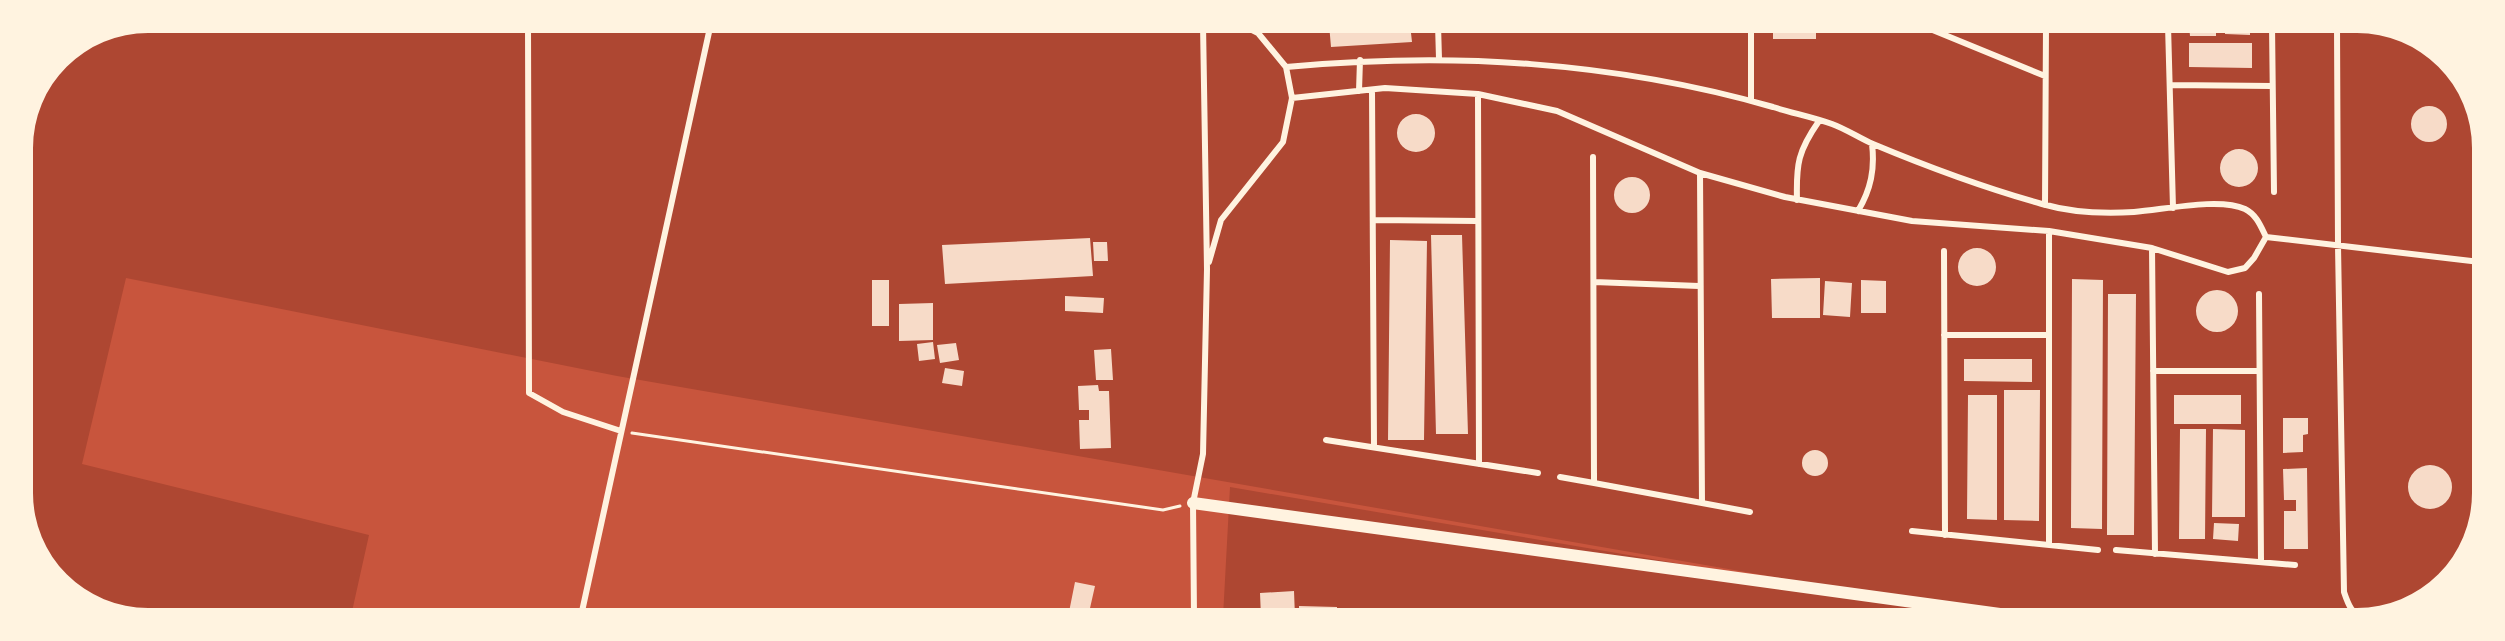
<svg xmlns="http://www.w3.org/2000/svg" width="2505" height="641" viewBox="0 0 2505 641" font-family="Jost,sans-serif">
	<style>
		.green { fill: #ae4732 }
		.building { fill: #f7dbc8 }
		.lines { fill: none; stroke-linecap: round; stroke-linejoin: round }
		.path { stroke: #fff3e0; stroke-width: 3 }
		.minor { stroke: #fff3e0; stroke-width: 6 }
		.secondary { stroke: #fff3e0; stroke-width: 12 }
	</style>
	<rect width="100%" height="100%" fill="#c8553d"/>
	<path class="green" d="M148 23 2382 25 2446 60 2480 123V518L2439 588 2365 618H2010L617 376 126 278 82 464 369 535 351 616H123L60 582 25 518 23 140 32 100 60 59 100 32Z
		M1230 487 1998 618 1223 617Z"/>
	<path class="building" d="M1329 24H1410L1412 42 1331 47Z
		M1773 24H1816V39H1773Z
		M2189 25H2216V36H2190Z
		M2225 25H2250V35L2225 34Z
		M2189 43H2252V68L2189 67Z
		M2411 124a18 18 0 1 1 36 0a18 18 0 1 1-36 0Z
		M1397 133a19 19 0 1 1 38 0a19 19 0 1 1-38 0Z
		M2220 168a19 19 0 1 1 38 0a19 19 0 1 1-38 0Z
		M1614 195a18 18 0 1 1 36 0a18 18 0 1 1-36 0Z
		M1431 235H1462L1468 434H1436Z
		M1090 238 1093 276 945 284 942 245Z
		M1390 240 1427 241 1424 440H1388Z
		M1093 242H1107L1108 261H1094Z
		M1958 267a19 19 0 1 1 38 0a19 19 0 1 1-38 0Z
		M1820 278V318H1772L1771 279Z
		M2072 279 2103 280 2102 529 2071 528Z
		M872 280H889V326H872Z
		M1861 280 1886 281V313H1861Z
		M1825 281 1852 283 1850 317 1823 315Z
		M2196 311a21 21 0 1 1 42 0a21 21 0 1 1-42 0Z
		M2108 294H2136L2134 535H2107Z
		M1065 296 1104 298 1103 313 1065 311Z
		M933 303V340L899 341V304Z
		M933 342 935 359 919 361 917 344Z
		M956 343 959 360 940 363 937 345Z
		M1111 349 1113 380H1096L1094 350Z
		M1964 359H2032V382L1964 381Z
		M945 368 964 371 962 386 942 383Z
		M1098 385 1099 391H1109L1111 448 1080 449 1079 420H1089V410H1079L1078 386Z
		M2004 390H2040L2039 521 2004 520Z
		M1968 395H1997V520L1967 519Z
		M2174 395H2241V424H2174Z
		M2283 418H2308V434L2303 435V452L2283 453Z
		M2180 429H2206L2205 539H2179Z
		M2213 429 2245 430V517H2212Z
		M1802 463a13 13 0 1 1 26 0a13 13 0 1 1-26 0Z
		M2408 487a22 22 0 1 1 44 0a22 22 0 1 1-44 0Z
		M2307 468 2308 549H2284V511H2296V500H2284L2283 469Z
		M2214 523 2239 524 2238 541 2213 539Z
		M1075 582 1095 586 1088 617H1068Z
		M1294 591 1295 617H1261L1260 593Z
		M1299 606 1337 607V617H1299Z"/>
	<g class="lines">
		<path class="path" d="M632 433 1163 510 1180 506"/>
		<path class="minor" d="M528 23 529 393 563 412 621 431
			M1438 24 1439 59
			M1751 24V101
			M1918 24 2045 76
			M2168 25 2173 208
			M2272 25 2274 192
			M2337 25 2338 246 2344 592C2348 604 2352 616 2366 618
			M1286 67C1452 52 1612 61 1773 107 1792 113 1813 117 1832 124 1846 129 1859 138 1873 144 1928 167 1985 188 2042 204 2070 212 2104 214 2134 212 2163 210 2219 197 2245 209 2257 215 2261 227 2266 237
			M2170 85 2272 86
			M1372 90 1374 447
			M1359 91 1360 60
			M1478 94 1479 464
			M1292 98 1385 88 1478 94 1557 111 1700 173 1785 197 1912 221 2049 231 2152 248 2228 272 2245 268 2254 258 2266 237
			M1700 173 1702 503 1750 512
			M1797 200C1796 164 1798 151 1819 121
			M2045 205 2046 25
			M1858 211C1871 189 1875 169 1872 144
			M1373 220 1477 221
			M2049 231V545
			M2266 237 2480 262
			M2152 248 2155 554
			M1944 251 1945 535
			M1209 262 1221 220 1283 142 1292 98 1286 67 1258 33 1240 24
			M1594 282 1699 286
			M2259 294 2261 562
			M1944 335H2049
			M2153 371H2259
			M1326 440 1538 473
			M1560 477 1594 483 1593 157
			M1594 483 1702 503
			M1912 531 2098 550
			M2116 550 2295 565
			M581 616 711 23
			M1194 617 1193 503 1203 454 1207 269 1203 24"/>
		<path class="secondary" d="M1193 503 2029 618"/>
	</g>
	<path d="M0 0H2505V641H0ZM148 33H2357A115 115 0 0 1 2472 148V493A115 115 0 0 1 2357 608H148A115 115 0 0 1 33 493V148A115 115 0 0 1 148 33Z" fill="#fff3e0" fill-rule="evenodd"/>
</svg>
